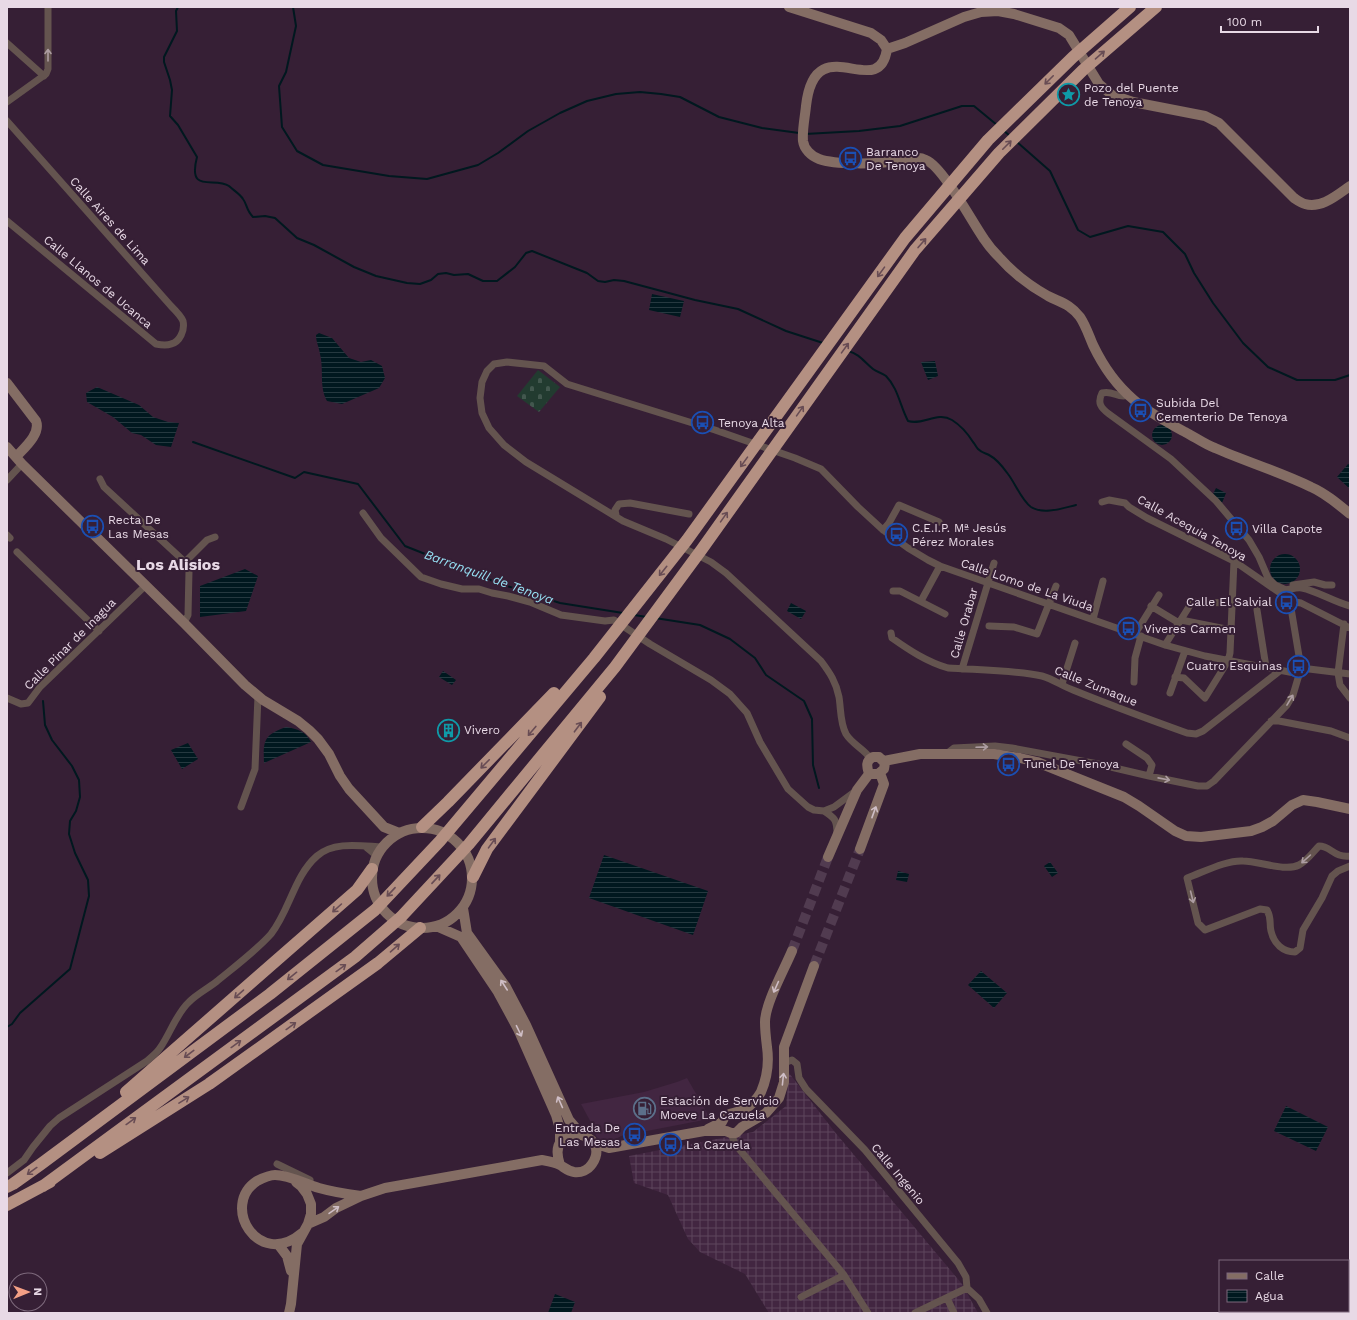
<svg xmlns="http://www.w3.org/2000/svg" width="1357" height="1320" viewBox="0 0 1357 1320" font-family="'Work Sans',sans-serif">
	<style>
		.built { fill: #422641 }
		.industrial { fill: url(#industrial-grid) }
		.cemetery { fill: url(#cemetery-stones) }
		.water { fill: url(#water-rules) }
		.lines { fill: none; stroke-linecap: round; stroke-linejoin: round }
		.stream { stroke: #00181f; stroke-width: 2 }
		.secondary-tunnel { stroke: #513b50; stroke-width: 10; stroke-dasharray: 10 5; stroke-linecap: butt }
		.street { stroke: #64544f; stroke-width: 7 }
		.secondary { stroke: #846d64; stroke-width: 10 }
		.highway { stroke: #b49082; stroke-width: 12 }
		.oneway { stroke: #ad9da2 }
		.oneway2 { stroke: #684c54 }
		.oneway3 { stroke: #cfbec6 }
		.labels { text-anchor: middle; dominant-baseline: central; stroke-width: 4; stroke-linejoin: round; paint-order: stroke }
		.poi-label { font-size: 12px; fill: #e8d9e6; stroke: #361f35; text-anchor: start }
		.street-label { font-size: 12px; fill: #e8d9e6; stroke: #361f35 }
		.water-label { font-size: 13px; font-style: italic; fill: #96e0f4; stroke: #361f35 }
		.district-label { font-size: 16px; font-weight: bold; fill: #e8d9e6; stroke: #361f35 }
	</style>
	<defs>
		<pattern id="industrial-grid" width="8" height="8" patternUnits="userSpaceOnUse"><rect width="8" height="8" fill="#422641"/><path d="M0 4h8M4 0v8" fill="none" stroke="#5d455c"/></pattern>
		<pattern id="cemetery-stones" width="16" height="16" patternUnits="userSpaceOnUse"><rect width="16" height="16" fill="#223b30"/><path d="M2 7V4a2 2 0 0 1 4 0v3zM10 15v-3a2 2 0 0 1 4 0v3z" fill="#42574e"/></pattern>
		<pattern id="water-rules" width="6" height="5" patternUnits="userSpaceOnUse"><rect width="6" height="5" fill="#00181f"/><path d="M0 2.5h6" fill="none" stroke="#253940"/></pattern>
	</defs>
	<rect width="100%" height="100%" fill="#361f35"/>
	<path class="built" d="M687 1078 706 1111 709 1119 621 1136 609 1143 602 1142 596 1136 594 1128 581 1104 644 1092 677 1082Z"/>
	<path class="industrial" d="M789 1073 834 1131 962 1284 978 1313H769L745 1274 700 1252 688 1239 668 1195 634 1183 629 1156 753 1132 786 1106Z"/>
	<path class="cemetery" d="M538 370 560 387 539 412 517 396Z"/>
	<path class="water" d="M652 294 684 301 680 317 649 310Z
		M319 333 332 338 349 358 361 362 371 360 382 366 385 378 379 388 342 404 327 401C319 387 324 370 320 354 319 347 316 342 316 335Z
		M935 361 938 376 928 380 921 362Z
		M97 387 139 405 153 417 168 422 179 423 171 447 156 445 141 435 132 433 113 417 87 402 86 393Z
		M1152 435a10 10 0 1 1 20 0a10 10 0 1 1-20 0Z
		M1348 464 1350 465V489L1337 477Z
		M1216 488 1226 493 1222 503 1213 494Z
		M1270 569a15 15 0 1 1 30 0a15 15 0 1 1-30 0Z
		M245 569 258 576 246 611 200 617V586Z
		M791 603 806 611 801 619 787 611Z
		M443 671 456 680 452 685 439 677Z
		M286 727C298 729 305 731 311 742L264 763C263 740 264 735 286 727Z
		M188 743 198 759 182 769 171 750Z
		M604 855 708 891 693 935 589 898Z
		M1050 862 1058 873 1052 877 1044 866Z
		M898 871 909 874 907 882 896 880Z
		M981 971 1007 993 994 1008 968 985Z
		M1286 1106 1328 1127 1316 1151 1274 1131Z
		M555 1294 575 1302 571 1313H548Z"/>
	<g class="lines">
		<path class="stream" d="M178 7 176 11 177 31 164 57V62L170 80 172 90 170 116 178 125 197 157C187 195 215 176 229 186 233 190 240 194 243 199 247 204 246 210 253 217L265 216 275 218 297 238 314 245 354 267 376 276 407 283 420 284 431 280 438 274 446 273 454 275 468 274 483 281H497L515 267 526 253 532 251 587 273 598 281 605 282 614 280 624 281 695 300 738 309 786 331 823 343
			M293 7 296 26 286 72 279 86 282 127 297 151 323 165 389 176 427 179 478 165 498 153 528 131 560 113 587 101 616 94 640 92 661 94 680 97 719 117 762 128 799 133
			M1003 130 1010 136
			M805 134 859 131 900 126 962 106H974L997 125
			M1017 142 1050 171 1078 230 1090 237 1128 226 1163 232 1185 254 1194 273 1213 303 1243 343 1268 367 1297 380H1335L1350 375
			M848 351C860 354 864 362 873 369 877 372 882 373 886 376 898 388 900 406 908 421 923 426 937 411 952 420 960 425 968 434 973 442 975 444 976 447 978 449 982 453 985 453 989 455 997 459 1003 467 1008 474 1015 483 1022 501 1031 507 1044 515 1063 508 1076 505
			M193 442 295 478 304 472 358 484 405 546 498 583 560 603 623 613
			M634 615 647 617
			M655 618 700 625 730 639 755 658 766 675 804 701 812 719 813 765 819 788
			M7 1027 12 1024 20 1013 70 969 89 896 88 880 75 853 69 834 70 821 76 811 80 797 79 780 72 766 52 740 45 725 43 701"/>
		<path class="secondary-tunnel" d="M792 951 828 857
			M814 966 860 849"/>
		<path class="street" d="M7 43 44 76
			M7 102 46 74 48 69V7
			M7 121 171 306C175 310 181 316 183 321 185 330 180 342 171 344 166 346 161 345 156 344L7 221
			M100 479 104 487 185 562 189 571 188 615 184 623
			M7 480 22 464
			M1102 502 1109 500 1125 503 1129 507 1147 518 1234 561 1280 593 1289 596
			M363 513 381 538 421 577 441 584 462 589H479L492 593 508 596 530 602 561 615 605 621 614 620 650 644 711 680 730 694 747 713 760 742 788 789 808 807 814 810 824 811
			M616 515 615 510 619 504 630 503 689 514
			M883 530 889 523 899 505 939 522
			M7 535 10 538
			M17 552 99 631
			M185 562 207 540 215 537
			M1293 585 1314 582 1325 585H1332
			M1286 590C1292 589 1297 587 1302 588 1317 591 1334 602 1350 606
			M893 591H900L945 614
			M921 601 940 566
			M1289 601 1301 603 1350 628
			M1151 606 1179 623
			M1257 610 1266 667
			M1093 619 1103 581
			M1181 620 1231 630
			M1344 624 1338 673 1340 685 1350 698
			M989 626 1014 627 1037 634 1056 586
			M891 633 892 638C909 650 927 662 948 668 977 670 1014 670 1042 676 1053 679 1062 686 1073 690 1110 705 1148 719 1187 733L1196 734 1203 731 1281 670
			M1135 634 1159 595
			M1165 645 1192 602 1232 603
			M1301 668 1350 674
			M962 669 994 563
			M1175 677 1184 678 1205 698 1228 661 1230 653 1234 561
			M1134 682 1135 658 1141 636
			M1062 684 1075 643
			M1170 693 1185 651
			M7 698 21 704 28 703 40 687 145 586
			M1271 721H1279L1331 731 1350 738
			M1126 744 1147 758 1152 765 1149 776
			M945 755 954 748 995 746 1012 748 1098 764 1149 776 1198 786H1207L1214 781 1287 705 1293 695 1301 668 1289 596 1286 590 1275 585 1268 578 1259 557 1249 540 1216 501 1171 459 1109 414C1101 408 1097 403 1102 393 1114 390 1117 399 1129 395
			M870 758C864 749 852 744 846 734 840 723 841 709 839 697 836 682 830 673 821 661L726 573 711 562 666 539 623 521 526 462 504 445 489 428 482 413 480 398 482 382 487 371 494 364 507 362 544 366 567 384 715 430 795 458 821 469 858 507 883 530 908 548 928 560 940 566 1165 645 1205 656 1300 674
			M241 807 255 769 258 696
			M837 834C837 820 835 818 824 811L834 807 857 790
			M366 847 377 856
			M1350 856C1334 858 1331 846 1319 846 1313 852 1307 861 1299 865 1285 872 1259 861 1243 861 1226 860 1204 872 1187 878L1198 923 1205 930 1260 909 1267 910C1272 919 1269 923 1271 931 1274 944 1283 952 1295 952L1300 948 1303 930 1322 898 1332 876 1338 871 1350 866
			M784 1063 792 1060 797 1064 799 1078 806 1089 865 1150 958 1263 966 1277 967 1288 979 1299 987 1313
			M731 1133 735 1144 844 1275 868 1313
			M277 1164 310 1180
			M7 1173 24 1160 33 1147 50 1126 59 1118 147 1061C151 1057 157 1053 160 1048 170 1034 176 1014 189 1002 197 994 207 989 216 982 233 968 257 950 271 934 290 910 294 876 317 856 334 841 361 846 382 847
			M801 1297 844 1275
			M947 1298 954 1313
			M915 1313 967 1288"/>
		<path class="secondary" d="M789 7 871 33 881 40 887 49C879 104 815 25 806 106 805 117 802 130 803 141 804 149 811 156 819 159 835 165 879 164 897 161 906 160 917 155 926 160 943 167 972 222 984 239 988 245 993 251 998 256 1012 272 1030 286 1048 296 1062 303 1070 304 1080 317 1086 326 1089 336 1093 345 1103 366 1116 385 1134 400 1149 413 1167 422 1185 432 1195 437 1204 444 1215 448 1247 462 1280 472 1311 487 1325 493 1338 504 1350 514
			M887 49 905 43 964 17 981 12 998 11 1014 14 1059 28 1069 35 1099 84 1112 95 1133 102 1205 116 1219 123 1294 198C1297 200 1301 203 1305 204 1321 209 1337 195 1350 186
			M7 383 36 421C41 434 24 448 16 457
			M7 447 22 464 184 623 245 685 263 700 298 721 309 730 318 739 329 754 340 776 349 789 384 827 399 833
			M873 757H879L885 763 884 769 878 774H869C867 767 865 761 873 757Z
			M884 761 920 754H994L1020 758 1037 762 1124 797 1139 806 1175 831 1186 836 1201 837 1251 831 1262 827 1273 821 1292 805 1303 800 1317 802 1350 809
			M372 878a50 50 0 1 1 100 0a50 50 0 1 1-100 0Z
			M860 849 884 784 880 773
			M828 857 857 790 869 774
			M463 908 467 933 506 987 526 1025 569 1120 581 1134
			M436 926 461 937 498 992 518 1029 556 1115 560 1129V1143
			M708 1129 722 1122C726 1111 736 1114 745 1109 752 1105 757 1099 761 1092 767 1078 769 1061 767 1047 766 1039 765 1030 765 1022 765 1004 784 970 792 951
			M593 1143 609 1148 704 1131H726L731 1133H736L742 1127 766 1113 779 1098 784 1082V1047L814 966
			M308 1224 324 1217 336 1208 361 1196 385 1188 542 1160C548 1161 555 1162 560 1165 565 1168 568 1171 574 1172 581 1173 588 1170 592 1164 614 1131 544 1118 560 1165
			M302 1233C258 1270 220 1205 257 1181 263 1178 269 1175 275 1175 289 1175 305 1184 319 1188 333 1192 346 1194 361 1196
			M278 1244 287 1256 291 1271
			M289 1313 291 1304 297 1244 308 1224 311 1214V1204L307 1194 301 1186 296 1182"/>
		<path class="highway" d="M422 827 448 802 554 693
			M473 877 487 849 600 697
			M126 1092 357 890 372 869
			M100 1153 209 1084 378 963 420 928
			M43 1186 355 957 401 917 469 844 615 667 702 549 915 250 999 153 1083 70 1156 7
			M7 1187 13 1184 41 1164 270 994 375 910 440 841 594 658 687 540 905 238 988 140 1073 57 1130 7
			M7 1205 50 1182"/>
	</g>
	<defs><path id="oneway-shaft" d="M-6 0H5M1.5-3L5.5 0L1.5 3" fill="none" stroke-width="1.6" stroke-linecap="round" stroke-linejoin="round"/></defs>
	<g class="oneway">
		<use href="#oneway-shaft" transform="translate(48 55) rotate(-90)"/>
		<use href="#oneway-shaft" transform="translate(1290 700) rotate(-59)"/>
		<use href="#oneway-shaft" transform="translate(982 747) rotate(-2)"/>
		<use href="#oneway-shaft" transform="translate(1164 779) rotate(11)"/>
		<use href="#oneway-shaft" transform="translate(1306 859) rotate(138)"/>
		<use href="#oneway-shaft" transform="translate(1192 897) rotate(76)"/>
	</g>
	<g class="oneway2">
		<use href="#oneway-shaft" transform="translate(1100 55) rotate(-41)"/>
		<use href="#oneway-shaft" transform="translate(1049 80) rotate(135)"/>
		<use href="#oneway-shaft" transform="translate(1007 145) rotate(-45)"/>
		<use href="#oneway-shaft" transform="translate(922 243) rotate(-49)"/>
		<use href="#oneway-shaft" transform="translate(881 272) rotate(126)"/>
		<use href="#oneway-shaft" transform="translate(845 348) rotate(-54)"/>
		<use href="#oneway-shaft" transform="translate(800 411) rotate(-55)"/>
		<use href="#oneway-shaft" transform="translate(744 462) rotate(126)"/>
		<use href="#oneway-shaft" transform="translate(724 517) rotate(-55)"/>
		<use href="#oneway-shaft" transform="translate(663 571) rotate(129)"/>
		<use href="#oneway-shaft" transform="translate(578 727) rotate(-53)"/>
		<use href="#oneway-shaft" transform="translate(532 731) rotate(130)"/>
		<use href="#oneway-shaft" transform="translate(485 764) rotate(135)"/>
		<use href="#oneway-shaft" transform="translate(492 843) rotate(-54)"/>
		<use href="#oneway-shaft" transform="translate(436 879) rotate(-47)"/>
		<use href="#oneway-shaft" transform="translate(391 892) rotate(133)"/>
		<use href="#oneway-shaft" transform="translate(337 908) rotate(138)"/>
		<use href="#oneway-shaft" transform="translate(395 948) rotate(-41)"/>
		<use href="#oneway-shaft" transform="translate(341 968) rotate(-36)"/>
		<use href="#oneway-shaft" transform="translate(292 976) rotate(141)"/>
		<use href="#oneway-shaft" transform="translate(239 994) rotate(139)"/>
		<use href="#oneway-shaft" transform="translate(291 1026) rotate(-36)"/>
		<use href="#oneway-shaft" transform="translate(236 1044) rotate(-36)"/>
		<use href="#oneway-shaft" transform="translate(189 1054) rotate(143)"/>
		<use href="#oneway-shaft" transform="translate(184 1100) rotate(-32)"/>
		<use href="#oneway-shaft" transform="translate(131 1121) rotate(-36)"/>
		<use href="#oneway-shaft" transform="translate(32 1171) rotate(144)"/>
	</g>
	<g class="oneway3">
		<use href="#oneway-shaft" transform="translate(874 812) rotate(-70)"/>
		<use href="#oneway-shaft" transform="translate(504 985) rotate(-123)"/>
		<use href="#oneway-shaft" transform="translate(776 987) rotate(114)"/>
		<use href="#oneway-shaft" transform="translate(519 1031) rotate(64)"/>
		<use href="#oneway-shaft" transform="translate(783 1079) rotate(-84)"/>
		<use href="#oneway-shaft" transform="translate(560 1102) rotate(-114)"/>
		<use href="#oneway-shaft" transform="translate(334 1210) rotate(-35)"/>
	</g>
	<defs>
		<symbol id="sight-ring" viewBox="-11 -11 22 22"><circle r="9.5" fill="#361f35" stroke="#0f9aa8" stroke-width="1.5"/><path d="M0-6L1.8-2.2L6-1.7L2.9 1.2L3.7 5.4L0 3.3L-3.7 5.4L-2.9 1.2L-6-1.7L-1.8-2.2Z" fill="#0f9aa8"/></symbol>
		<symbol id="bus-ring" viewBox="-11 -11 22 22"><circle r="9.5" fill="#361f35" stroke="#1a4fb4" stroke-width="1.5"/><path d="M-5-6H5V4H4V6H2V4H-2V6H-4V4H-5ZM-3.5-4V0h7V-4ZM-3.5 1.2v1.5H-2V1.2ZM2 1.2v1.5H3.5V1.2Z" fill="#1a4fb4"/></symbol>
		<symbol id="building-ring" viewBox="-11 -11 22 22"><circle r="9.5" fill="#361f35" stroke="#0f9aa8" stroke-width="1.5"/><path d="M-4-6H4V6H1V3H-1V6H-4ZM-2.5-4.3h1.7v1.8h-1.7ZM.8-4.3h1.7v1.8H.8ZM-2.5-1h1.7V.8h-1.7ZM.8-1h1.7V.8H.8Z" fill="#0f9aa8"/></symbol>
		<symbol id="fuel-ring" viewBox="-11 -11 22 22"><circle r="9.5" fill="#361f35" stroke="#5c6f8a" stroke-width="1.5"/><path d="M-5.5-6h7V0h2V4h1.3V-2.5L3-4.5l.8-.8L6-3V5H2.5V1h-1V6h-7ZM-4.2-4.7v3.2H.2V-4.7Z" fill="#5c6f8a"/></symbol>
	</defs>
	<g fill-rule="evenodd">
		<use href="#sight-ring" x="1056" y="82" width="25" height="25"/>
		<use href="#bus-ring" x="838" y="146" width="25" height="25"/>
		<use href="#bus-ring" x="1128" y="398" width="25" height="25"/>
		<use href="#bus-ring" x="690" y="410" width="25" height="25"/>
		<use href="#bus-ring" x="80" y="514" width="25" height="25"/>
		<use href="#bus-ring" x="1224" y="516" width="25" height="25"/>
		<use href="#bus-ring" x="884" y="522" width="25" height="25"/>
		<use href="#bus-ring" x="1274" y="590" width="25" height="25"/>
		<use href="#bus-ring" x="1116" y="616" width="25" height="25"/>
		<use href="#bus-ring" x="1286" y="654" width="25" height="25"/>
		<use href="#building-ring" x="436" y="718" width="25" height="25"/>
		<use href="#bus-ring" x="996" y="752" width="25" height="25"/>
		<use href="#fuel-ring" x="632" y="1096" width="25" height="25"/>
		<use href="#bus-ring" x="622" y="1122" width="25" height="25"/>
		<use href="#bus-ring" x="658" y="1132" width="25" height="25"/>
	</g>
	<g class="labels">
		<g class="poi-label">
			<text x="1084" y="88">Pozo del Puente<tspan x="1084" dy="14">de Tenoya</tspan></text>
			<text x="866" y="152">Barranco<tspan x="866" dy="14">De Tenoya</tspan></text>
			<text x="1156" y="403">Subida Del<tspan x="1156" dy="14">Cementerio De Tenoya</tspan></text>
			<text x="718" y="423">Tenoya Alta</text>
			<text x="108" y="520">Recta De<tspan x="108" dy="14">Las Mesas</tspan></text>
			<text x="912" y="528">C.E.I.P. Mª Jesús<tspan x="912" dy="14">Pérez Morales</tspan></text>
			<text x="1252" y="529">Villa Capote</text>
			<text x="1272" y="602" text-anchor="end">Calle El Salvial</text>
			<text x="1144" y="629">Viveres Carmen</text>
			<text x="1282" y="666" text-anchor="end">Cuatro Esquinas</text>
			<text x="464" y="730">Vivero</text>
			<text x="1024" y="764">Tunel De Tenoya</text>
			<text x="660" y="1101">Estación de Servicio<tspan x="660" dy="14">Moeve La Cazuela</tspan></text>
			<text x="620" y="1128" text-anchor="end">Entrada De<tspan x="620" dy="14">Las Mesas</tspan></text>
			<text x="686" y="1145">La Cazuela</text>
		</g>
		<g class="street-label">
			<text transform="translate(110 221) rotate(48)">Calle Aires de Lima</text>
			<text transform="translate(98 282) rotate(40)">Calle Llanos de Ucanca</text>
			<text transform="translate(1192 528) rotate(29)">Calle Acequia Tenoya</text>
			<text transform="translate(1027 585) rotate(19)">Calle Lomo de La Viuda</text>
			<text transform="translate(964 623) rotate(-74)">Calle Orabar</text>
			<text transform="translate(70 644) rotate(-45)">Calle Pinar de Inagua</text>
			<text transform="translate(1096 686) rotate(22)">Calle Zumaque</text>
			<text transform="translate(898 1174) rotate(50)">Calle Ingenio</text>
		</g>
		<g class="water-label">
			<text transform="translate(489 577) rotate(20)">Barranquill de Tenoya</text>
		</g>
		<g class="district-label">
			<text x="178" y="564">Los Alisios</text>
		</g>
	</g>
	<rect width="1357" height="1320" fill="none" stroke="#e8d9e6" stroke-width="16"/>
	<rect x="1219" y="1260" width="130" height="52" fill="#361f35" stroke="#7d697c"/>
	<rect x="1227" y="1273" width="20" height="6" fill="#846d64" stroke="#7d697c"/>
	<text x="1255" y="1280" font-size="12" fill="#e8d9e6">Calle</text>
	<rect x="1227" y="1290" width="20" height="12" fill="url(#water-rules)" stroke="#7d697c"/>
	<text x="1255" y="1300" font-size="12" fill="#e8d9e6">Agua</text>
	<g transform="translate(28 1292) rotate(89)"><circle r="19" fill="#361f35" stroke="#7d697c"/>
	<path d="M0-3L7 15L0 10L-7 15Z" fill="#f39f85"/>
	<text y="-6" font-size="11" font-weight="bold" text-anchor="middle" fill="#e8d9e6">N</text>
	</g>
	<path d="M1221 26v6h97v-6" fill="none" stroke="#e8d9e6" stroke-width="2"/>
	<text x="1227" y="26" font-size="12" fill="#e8d9e6" stroke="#361f35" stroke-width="3" paint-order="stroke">100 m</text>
</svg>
